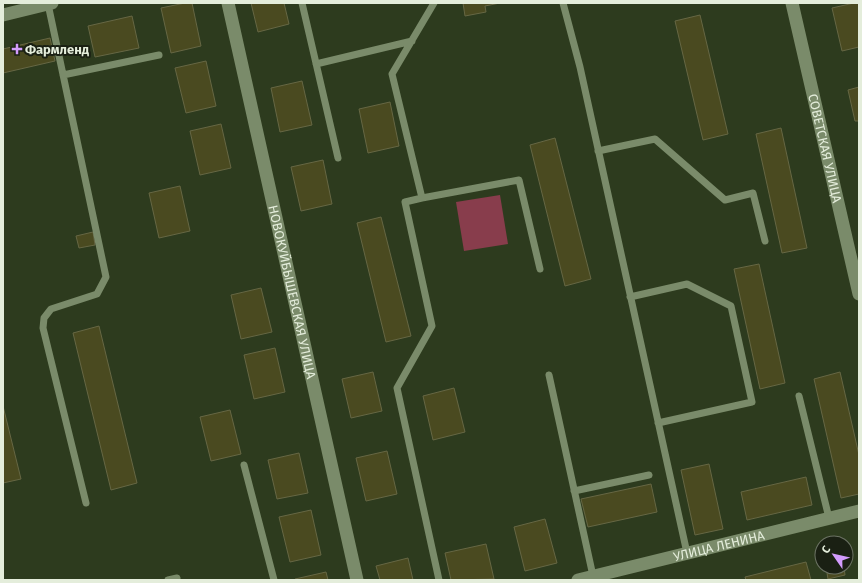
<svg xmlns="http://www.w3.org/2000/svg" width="862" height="583" viewBox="0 0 862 583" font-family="'Fira Sans',sans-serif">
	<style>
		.green { fill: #883d4c }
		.building { fill: #4a4a20; stroke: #666744 }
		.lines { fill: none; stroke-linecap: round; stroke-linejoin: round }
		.lane { stroke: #7a8b6a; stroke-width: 7 }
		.street { stroke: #7a8b6a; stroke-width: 13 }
		.poi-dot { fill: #d39cfd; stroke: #1a2013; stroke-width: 1.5 }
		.labels { text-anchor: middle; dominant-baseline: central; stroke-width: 4; stroke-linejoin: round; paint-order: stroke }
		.poi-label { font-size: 13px; font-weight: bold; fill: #e4eddb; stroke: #1a2013; text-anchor: start }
		.street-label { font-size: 13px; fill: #e4eddb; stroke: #1a2013 }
	</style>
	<rect width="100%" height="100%" fill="#2d3b1e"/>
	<path class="green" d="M500 195 508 244 464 251 456 202Z"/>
	<path class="building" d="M185 3H192L201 46 171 53 161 8Z
		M251 3H284L289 24 258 32Z
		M463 3H500L485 6 486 12 465 16Z
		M854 3H859V47L842 51 832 8Z
		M700 15 728 134 703 140 675 21Z
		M132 16 139 48 95 57 88 26Z
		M50 38 55 61 3 73V49Z
		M206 61 216 106 186 113 175 68Z
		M302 81 312 125 280 132 271 88Z
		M859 87V121H855L848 90Z
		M390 102 399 146 368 153 359 109Z
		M221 124 231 168 200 175 190 131Z
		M781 128 807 248 782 253 756 134Z
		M555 138 591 279 565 286 530 145Z
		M323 160 332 204 301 211 291 167Z
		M180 186 190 231 159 238 149 193Z
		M381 217 411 336 386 342 357 223Z
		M93 232 95 245 79 248 76 236Z
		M759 264 785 383 760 389 734 269Z
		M261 288 272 332 241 339 231 295Z
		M99 326 137 483 111 490 73 333Z
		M275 348 285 392 254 399 244 355Z
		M373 372 382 411 351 418 342 379Z
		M840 372 859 455V494L841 498 814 379Z
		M454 388 465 432 433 440 423 396Z
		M3 406 21 479 3 483Z
		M230 410 241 454 211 461 200 417Z
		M387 451 397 494 366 501 356 458Z
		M299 453 308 493 277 499 268 460Z
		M709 464 723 529 695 535 681 470Z
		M806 477 812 505 747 520 741 492Z
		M651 484 657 512 588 527 581 499Z
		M311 510 321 555 290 562 279 517Z
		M545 519 557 563 525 571 514 527Z
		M486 544 494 579 451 580 445 553Z
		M408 558 413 580H380L376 566Z
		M806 562 811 580H746L745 577Z
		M826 567H844L845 575 828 579Z
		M326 572 328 580H295V579Z"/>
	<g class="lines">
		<path class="lane" d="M302 3 338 158
			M434 3 392 74 422 198 519 180 540 269
			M563 3 580 67 687 553
			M48 4 106 277 97 294 51 309 44 318 43 328 86 503
			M316 64 412 41
			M63 75 159 55
			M598 151 655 139 725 200 753 193 765 241
			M422 198 405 202 432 326 397 388 439 580
			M630 297 687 284 731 306 752 402 658 423
			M549 375 593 576
			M799 396 829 518
			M244 465 274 580
			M574 491 649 475
			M168 580 177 578V580"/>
		<g class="street">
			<path id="s1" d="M228 3 357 580"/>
			<path id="s2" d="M792 3 859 294"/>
			<path d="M3 15 52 3"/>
			<path id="s3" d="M578 580 859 511"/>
		</g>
	</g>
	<path class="poi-dot" d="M15 43h4v4h4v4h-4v4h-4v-4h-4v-4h4z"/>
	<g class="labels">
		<g class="poi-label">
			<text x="25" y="49">Фармленд</text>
		</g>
		<g class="street-label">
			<text stroke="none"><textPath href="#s2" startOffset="149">СОВЕТСКАЯ УЛИЦА</textPath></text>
			<text stroke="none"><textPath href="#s1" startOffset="296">НОВОКУЙБЫШЕВСКАЯ УЛИЦА</textPath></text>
			<text stroke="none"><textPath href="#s3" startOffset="145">УЛИЦА ЛЕНИНА</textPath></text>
		</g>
	</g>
	<rect width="862" height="583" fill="none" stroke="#e4eddb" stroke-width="8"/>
	<g transform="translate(834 555) rotate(304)"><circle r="19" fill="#1a2013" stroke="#6b7263"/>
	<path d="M0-3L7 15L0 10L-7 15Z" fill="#d39cfd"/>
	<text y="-6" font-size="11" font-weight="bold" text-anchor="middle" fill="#e4eddb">С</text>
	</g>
</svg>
